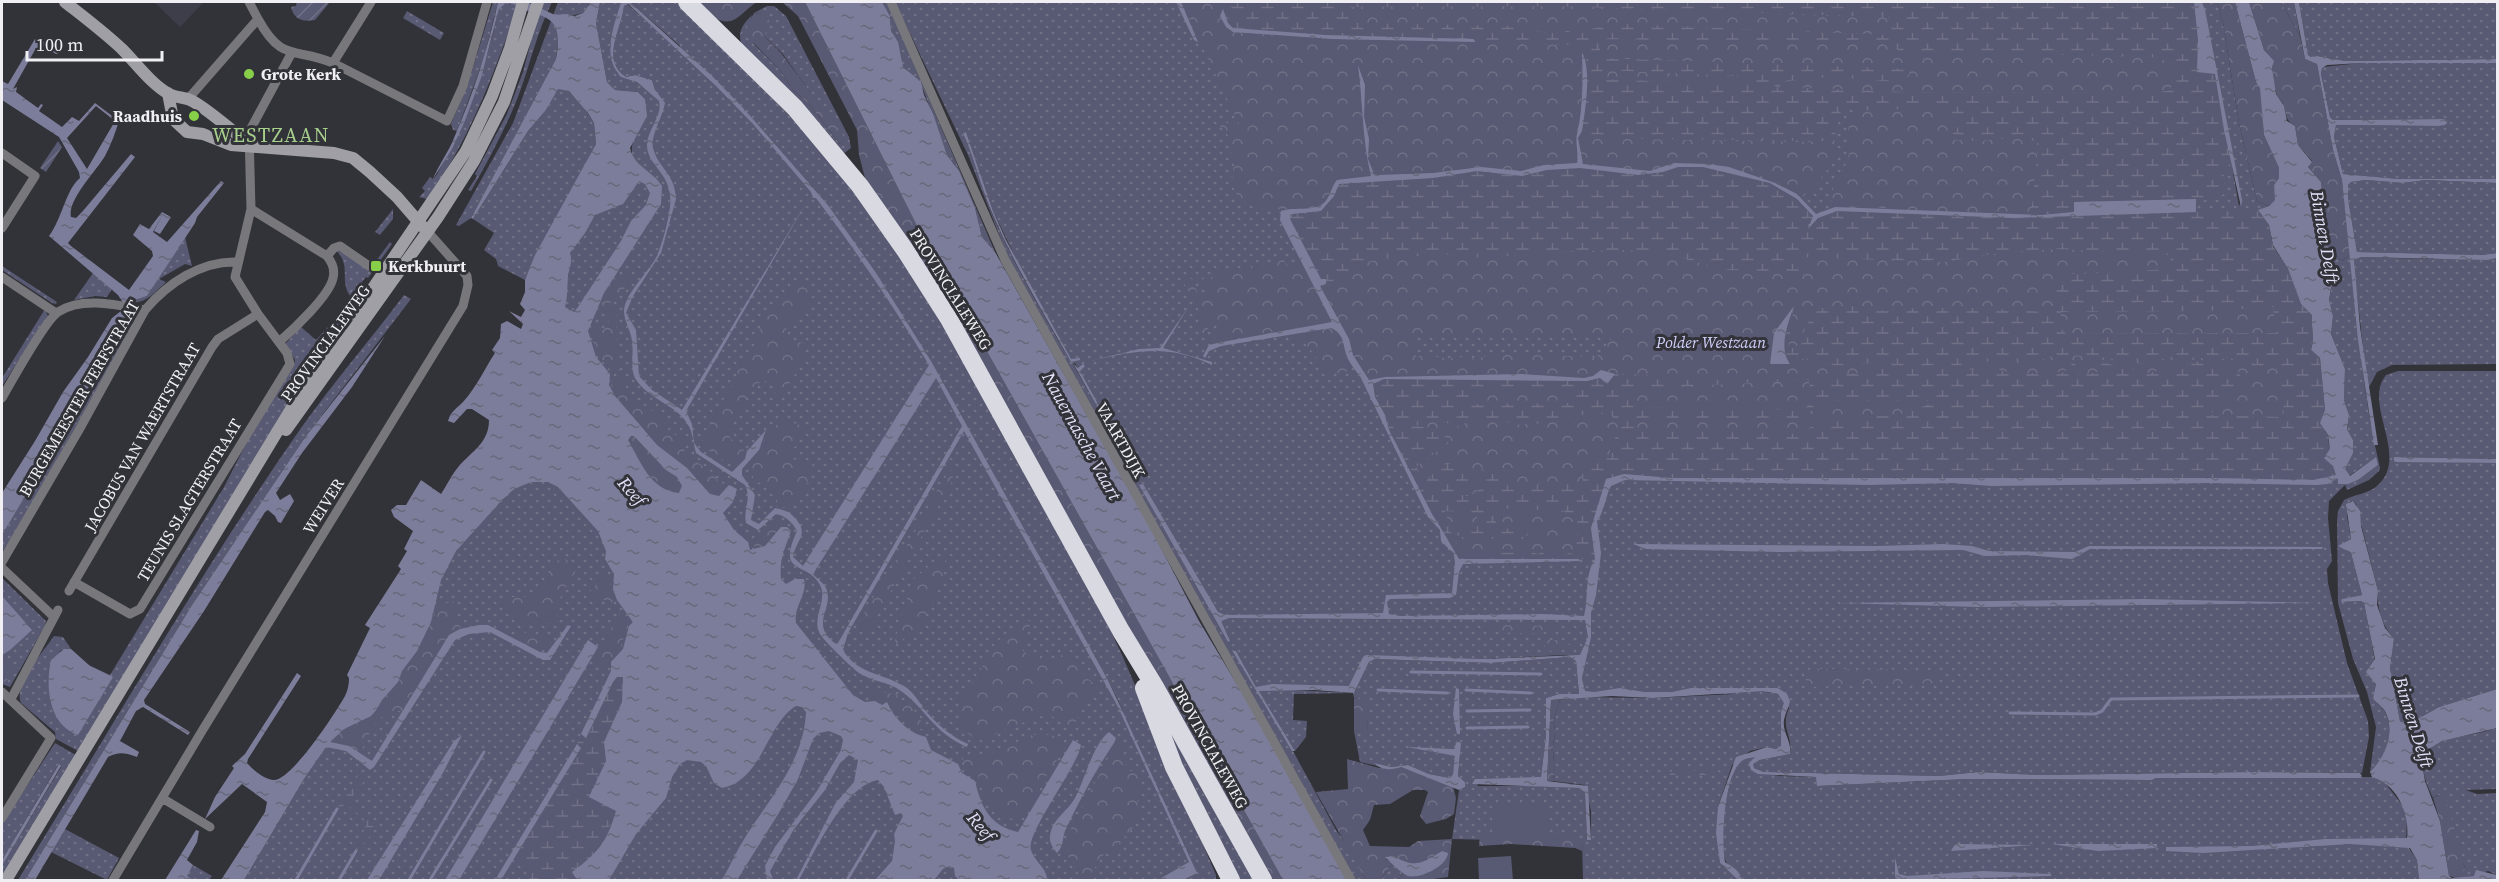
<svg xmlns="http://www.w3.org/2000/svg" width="2499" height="882" viewBox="0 0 2499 882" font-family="'Source Serif 4',serif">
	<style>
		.built { fill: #3d3e49 }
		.grass { fill: url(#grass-dots); fill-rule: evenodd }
		.forest { fill: url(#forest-crowns); fill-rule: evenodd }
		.wetland { fill: url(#wetland-marsh); fill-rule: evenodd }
		.garden { fill: url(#garden-furrows) }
		.pitch { fill: #585972 }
		.water { fill: url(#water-ripples); fill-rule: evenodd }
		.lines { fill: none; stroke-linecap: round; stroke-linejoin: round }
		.stream { stroke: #7c7d9a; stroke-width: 3 }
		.street { stroke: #78787c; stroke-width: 9 }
		.secondary { stroke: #9f9fa5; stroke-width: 12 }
		.highway { stroke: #d8d9e1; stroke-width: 18 }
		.poi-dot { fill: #88cf49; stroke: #323239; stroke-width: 2 }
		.labels { text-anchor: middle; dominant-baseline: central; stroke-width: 6; stroke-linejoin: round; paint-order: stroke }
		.poi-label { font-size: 16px; font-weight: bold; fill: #f0f0f4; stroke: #323239; text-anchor: start }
		.street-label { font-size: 16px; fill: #f0f0f4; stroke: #323239 }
		.park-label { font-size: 16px; font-style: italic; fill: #ced0fa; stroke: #323239 }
		.water-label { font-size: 18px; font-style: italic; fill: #e1e2f8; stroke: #323239 }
		.quarter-label { font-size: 20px; letter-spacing: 1.5px; fill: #a8d08d; stroke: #323239 }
	</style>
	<defs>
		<pattern id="grass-dots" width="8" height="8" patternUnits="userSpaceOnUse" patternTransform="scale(1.5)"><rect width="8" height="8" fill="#585972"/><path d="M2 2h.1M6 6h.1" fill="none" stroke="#707187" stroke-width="1.8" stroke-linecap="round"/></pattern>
		<pattern id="forest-crowns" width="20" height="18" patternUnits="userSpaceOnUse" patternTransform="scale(1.5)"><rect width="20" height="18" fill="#585972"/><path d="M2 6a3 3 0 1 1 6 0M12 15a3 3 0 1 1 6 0" fill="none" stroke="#707187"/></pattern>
		<pattern id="wetland-marsh" width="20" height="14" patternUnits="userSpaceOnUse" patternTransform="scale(1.5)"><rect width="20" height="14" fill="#585972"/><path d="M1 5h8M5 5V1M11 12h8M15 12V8" fill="none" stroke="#707187"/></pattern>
		<pattern id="garden-furrows" width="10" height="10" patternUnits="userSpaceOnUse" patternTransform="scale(1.5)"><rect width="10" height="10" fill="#585972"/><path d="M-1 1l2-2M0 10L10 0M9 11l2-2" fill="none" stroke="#707187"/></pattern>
		<pattern id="water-ripples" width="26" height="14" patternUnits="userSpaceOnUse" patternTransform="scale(1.5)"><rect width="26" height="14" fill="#7c7d9a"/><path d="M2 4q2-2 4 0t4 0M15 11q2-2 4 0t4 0" fill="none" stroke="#67687a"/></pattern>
	</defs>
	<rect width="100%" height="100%" fill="#323239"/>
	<path class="built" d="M154 2H204L180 27Z"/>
	<path class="grass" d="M493 2H498L484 58 457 131 453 130 451 124 468 84Z
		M507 2H519C495 71 471 138 427 199L419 197 425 191 422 188 430 177 433 179 436 176C466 124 485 70 498 12L500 7Z
		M541 2H552C537 32 530 65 518 97 505 130 488 161 471 191L468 190 477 176 475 174 507 114 523 72Z
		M558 2H591L583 13 570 16 555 24 559 35 556 59 471 218 459 226 456 225 513 123Z
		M600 2H621L610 46 617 73 637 82 653 95 655 90 652 80 635 75 626 77C600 60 622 28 624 6L627 4 678 49 680 46 630 2H679L820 147 922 284 1082 570 1123 657 1216 875V880H244L304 779 439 578 568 278 570 253 595 215 600 212 633 159C627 137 647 121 645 99L638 92 615 90 607 82 596 23ZM808 182 828 205 890 297ZM1038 555 1108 680 1123 711Z
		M882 2H887L995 252 982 237 975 208 955 165 947 155 923 89 903 67 891 31 890 16Z
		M895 2H2194L2195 6 2204 9 2202 2H2217L2223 23 2239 123 2257 201 2269 206 2259 210 2339 478 2346 484 2358 480 2378 465 2375 458 2349 476 2344 469 2353 440 2347 429 2349 415 2344 400 2345 369 2331 334 2333 316 2329 301 2332 283 2327 248 2342 261 2350 255 2347 225C2356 306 2361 389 2380 468L2379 471 2369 480 2347 490 2345 485 2329 501 2328 518 2332 561 2327 569 2328 583 2347 663 2368 721 2369 737 2362 773 2250 772 2040 775 1978 772 1939 776 1764 772 1754 768 1752 764 1760 760 1790 754C1793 735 1780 729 1789 708L1779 690 1766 692 1778 694 1785 703 1781 712V746L1776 749 1767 747 1750 751 1732 765 1718 807 1720 863 1738 880H1583L1582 842 1452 839 1459 790 1465 787V782L1458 776 1460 754 1456 746V749L1415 748 1456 756 1453 774 1450 778 1429 774 1408 765 1391 767 1375 764 1378 766 1360 762 1354 731 1368 729 1365 701 1354 698 1353 693 1294 694 1293 720 1307 721 1306 737 1295 751 1259 691 1269 689 1354 693 1369 662 1375 659 1491 663 1569 657 1576 661 1579 694H1559L1546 698V735L1541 778 1475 779 1478 786H1536L1580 788 1585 793 1587 840H1591V811L1585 785 1553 781C1555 767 1554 764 1553 751 1552 740 1558 734 1553 722L1560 700 1580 697 1653 698 1733 694 1585 693 1582 678 1585 658 1563 655 1485 659 1370 656 1356 687H1256L1236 651 1233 650 1293 751 1336 830 1348 846 1366 880H1355L1009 260 968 155ZM2210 40 2242 199 2239 206ZM966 132 993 211 1019 265 1071 362C1043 314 1015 266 993 216 981 189 975 160 963 133ZM1075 363 1078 368 1135 471H1133L1073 364ZM1139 485 1221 624 1229 641 1228 642ZM1813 669 1885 671 1871 685H1819Z
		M2281 2H2294L2300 36Z
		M2299 2H2497V59L2345 61 2317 56 2311 57 2308 55Z
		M767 6H774L786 16 849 137 851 148 843 154 742 46C737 32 742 25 752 15L750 23 754 44 780 70 794 91 810 105 840 144 844 139 782 53 764 36 761 14 754 13Z
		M407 11 444 33 440 40 403 18Z
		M2361 63H2497V179H2399L2343 174 2334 137 2336 125 2438 126 2444 119 2333 120 2330 117 2321 74 2322 67Z
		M558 88 569 91 583 106 594 123 596 144 560 213 542 243 525 280 498 266 496 259 484 250 494 233 473 219 528 131 546 110Z
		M2366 180 2403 183 2426 180 2497 183V253L2482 255 2357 252 2348 199V185L2351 182Z
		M393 209V219L380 235 375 232Z
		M185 237 192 266 185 264 159 279 166 282C154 293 145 305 129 302L147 296Z
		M390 242 392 244 368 278 366 277 362 282 366 287 353 313 78 751 56 739 55 732 21 703C13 685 43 652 54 636L63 637 71 649 59 651 112 676 110 675 224 487 248 440 294 364 295 360 285 344 301 327 316 340 335 319 350 296C339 279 352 267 336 250L373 265Z
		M2361 257 2427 259 2466 258 2481 260 2497 258V364L2392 365 2377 372 2368 389 2355 278 2354 260Z
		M2 266 57 302 56 304 52 303 2 270Z
		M93 273 112 289 107 297 95 296 74 300Z
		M404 295 411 299 306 436 192 605 25 880H18C111 729 199 574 301 428 333 383 370 340 404 295Z
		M45 309 48 316 2 386V378Z
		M127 312 137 313 138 316 18 529 2 552V535L131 320Z
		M2398 371H2497V459L2395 457 2394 461 2497 463V689L2439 707 2407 725 2400 721 2390 668 2394 639C2382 625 2377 610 2378 591L2356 504 2353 501 2349 502 2347 516 2351 539 2339 546 2351 553 2362 595 2343 599 2342 602 2361 601 2364 603C2368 626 2382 679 2373 699 2377 703 2384 708 2386 714 2395 734 2385 758 2370 772L2376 727 2367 692 2353 659 2338 603 2337 521 2338 511 2344 500C2355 494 2369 494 2378 485 2410 455 2362 404 2386 375Z
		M2 578 46 621 45 626 10 687 2 684Z
		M1164 718 1258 880H1235L1179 760Z
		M2497 728V789L2466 790 2477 794 2497 793V875L2488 871 2474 876 2456 878 2465 868 2438 795 2433 798C2401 732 2451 743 2497 728Z
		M55 743 76 755 2 880V866L61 767 58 765 2 860V824Z
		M1757 756 1753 761 1751 770 1779 776 1817 777V786L1967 779 2152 780 2156 778 2372 777 2382 779 2403 806 2407 819 2406 844 2417 860 2419 880H1742C1739 871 1728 868 1725 859 1718 842 1726 770 1743 760 1746 758 1753 757 1757 756Z
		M65 829 119 858 107 880 51 852Z
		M1393 863 1402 873 1399 880H1380Z
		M193 865 212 876 209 880H193L186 877Z"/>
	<path class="forest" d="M694 2H757C750 6 744 13 737 18 721 29 707 11 694 2Z
		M782 2H805L919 230 1283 880H1268L893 218 865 178 859 155 857 130 798 16Z
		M1181 2H1225L1220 16 1233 32 1332 39 1574 45 1582 53V60L1581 126C1575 137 1577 148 1579 160L1575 163 1544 165 1521 171 1481 167 1459 171 1388 176 1374 174 1368 159 1369 139 1364 117 1365 85 1359 70 1362 122 1367 144 1365 154 1371 176 1362 179 1349 178 1316 208C1291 207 1247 218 1234 189 1230 179 1234 170 1234 161 1233 152 1228 147 1230 138L1215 120 1240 126Z
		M2217 2H2235L2256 82 2261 88 2264 135 2279 168V178L2274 185 2276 200 2269 206 2257 201 2239 123 2223 23Z
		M2249 2H2281L2300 36 2305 59 2317 64 2333 150 2342 180 2350 255 2342 261 2327 248 2321 182 2308 167 2312 161 2298 145 2295 126C2285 120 2287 116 2284 107 2283 102 2279 99 2277 95 2271 80 2276 62 2264 50Z
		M1553 6C1665 10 1776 15 1888 17L1887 35 1629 24C1596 25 1551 42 1522 26L1352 23V7Z
		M754 13 761 14 771 22 764 36 781 53 845 138 840 144 810 105 794 91 780 70 748 37 747 26Z
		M1600 39 1884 44 1901 51 2151 57 2174 63C2181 74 2176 83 2168 91L2144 93 1904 92 1602 79V70L1740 76C1761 90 1788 80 1812 78 1841 76 1872 81 1901 82L1600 58Z
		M1928 106 1952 109 1953 139C1978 145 2016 133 2036 142L2038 149 2031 215 1967 214 1883 208H1833C1827 178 1848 175 1849 150 1850 133 1844 123 1856 109L1885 110Z
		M1578 138 1801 142 1825 141 1833 138 1840 154 1816 184 1801 198C1777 176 1705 156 1674 163 1665 165 1657 170 1647 171 1626 172 1605 164 1583 164Z
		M2037 249 2119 250 2168 255 2171 256 2170 269 2059 274 2054 292 2058 309 2048 312 1968 308H1916L1864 312 1852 306 1815 309 1796 348H1788L1793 307 1774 333 1796 357 1837 366 1886 361 1867 372 1820 377 1755 380H1695L1608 372 1584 378 1521 374 1385 377 1369 381 1353 355 1349 339 1319 285 1342 283 1348 278 1350 267 1378 259 1443 254 1483 258 1567 251 1627 250 1662 253 1728 270 1798 272V257L1943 262ZM1433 334 1608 336 1611 339 1597 357 1495 354 1466 361 1462 357C1457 357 1452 358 1447 358 1436 358 1427 353 1416 357L1414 337Z
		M1281 257 1289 267 1303 262 1333 322 1228 340H1213L1223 329V324L1215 318 1205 333 1199 334 1197 324 1201 314 1182 280 1184 277 1192 279 1199 297 1204 298 1207 293 1202 280 1204 277 1211 278 1216 272 1227 271 1231 268 1237 269 1251 266V270L1254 267 1274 265Z
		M617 276 632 277 622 292 609 304 616 308V344L620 370 612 372 597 355 590 331 592 325 602 330 609 323 606 313H600L605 294Z
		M794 280 807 283 813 295 806 307 786 329 785 345 796 342 805 343 804 359 782 396 776 394V389L767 381 755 384 728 433 731 439 744 447 743 455 735 464C721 460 710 454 701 443L716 411 733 385 740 364 753 348 766 311 781 297Z
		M2274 307 2276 333 2066 334 2060 327 2061 312 2208 311Z
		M1331 328C1347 335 1345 354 1353 367L1343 374 1329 372 1303 341 1290 340 1296 334Z
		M2091 355 2143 364 2169 357 2246 359 2250 367 2274 366 2279 371 2284 412 2282 417 2210 415 2224 397 2236 395 2239 392 2240 377 2194 361 2149 373 2091 360 2090 367 2107 368 2108 371 2076 375 2075 363 2067 372 2019 374 1989 368 1958 371 1920 365 1959 366 1965 361 2032 363 2052 356Z
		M622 379 632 398 660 416 670 432 683 439 685 454 713 473 718 482 725 484 716 496 710 494 657 445 615 396 612 391 611 381Z
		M1809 380 1814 400 1803 410 1633 408V389Z
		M1571 387V403L1474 405V389Z
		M1942 400 1901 414 1823 421 1798 434 1636 431V419L1798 422 1821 401Z
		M1607 412 1616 420 1619 430 1611 457 1581 464 1584 486H1560L1548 482 1526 486 1494 485 1515 475 1482 486 1471 496 1423 486C1409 464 1432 449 1440 429L1414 426 1432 419 1461 427 1468 419H1503L1511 425 1544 423 1555 418Z
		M783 421 798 424 805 432 789 455 790 460 800 459 813 461C810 483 803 499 782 508L776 506 778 498 764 482 755 483 749 464 760 450 770 429Z
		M634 435 666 470 677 477 682 486 679 493C650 490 641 462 628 440Z
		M956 465 951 484 868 632H855C874 589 905 553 926 512 936 493 940 481 956 465Z
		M1500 508 1543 510 1561 513 1564 511 1566 516 1578 520 1579 537 1576 543 1579 552 1577 555H1556L1546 551 1538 554 1526 551 1468 556 1453 539 1445 510 1480 513 1471 527 1522 539 1528 532 1521 527 1505 529 1496 523 1497 510Z
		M776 523 785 524 760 548H754L755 539H762Z
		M947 550 942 583 921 625 893 647 912 581Z
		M570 559 577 569 553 610 559 617 549 622 516 623 503 597C542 598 538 595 553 561Z
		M604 576 613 589 614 603 587 595Z
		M454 602 460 629 449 635 402 711C376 709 371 733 360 753L349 746 329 742 344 729 371 716 377 709 382 700 398 682 402 671 416 651 440 604Z
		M620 613 628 623 620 649 607 665 591 662Z
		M1023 618 1031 622 1022 650 1036 661 1051 659 1067 653C1082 663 1080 679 1098 685L1079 714 1074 728 1068 727 1050 715 1037 717 978 741 962 729 961 695 972 684 997 642Z
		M1491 625 1559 626 1561 630 1529 634 1483 631Z
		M518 631 554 639 547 651 512 638Z
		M1539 640H1558L1572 646 1553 653Z
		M2 657 17 669 4 683 2 675Z
		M1813 669 1935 670 1939 675V679L1934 683 1808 687C1804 682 1806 675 1808 670Z
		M867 689 898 695V701H908L926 729H914L897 713 889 701 868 699Z
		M1354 698 1366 700 1368 730 1354 731Z
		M1551 700H1560L1553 722C1558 734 1552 740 1553 751 1554 764 1555 767 1553 781H1547Z
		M1044 734 1064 738 1063 751 1044 780 1034 801 1027 809 1012 819C988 812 983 794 977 772L968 775 959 765 965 756 995 752 1032 735Z
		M1116 743 1123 747 1126 766 1129 771 1141 770 1142 780 1137 793 1139 820 1114 850 1103 855 1087 880H1080L1074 860 1062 854 1068 834Z
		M1347 759 1379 768 1401 767 1453 786 1456 798 1454 814 1446 819 1426 824 1420 816 1428 792 1425 790H1413L1390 804 1374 805 1370 820 1363 830 1370 846 1409 847 1418 841 1452 839 1448 877 1426 880H1399L1402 873C1413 879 1426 872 1436 868L1442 851C1422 863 1415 870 1394 856L1386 859 1393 863 1380 880H1366L1316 792 1348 789Z
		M1685 766 1688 771 1724 768 1708 775H1669L1673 769 1680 770Z
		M2441 794 2447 802 2465 869 2456 878 2449 876 2440 821 2433 798Z
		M1557 832 1571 835 1582 842V851L1575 848 1511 844 1479 846 1480 834 1548 835Z"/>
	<path class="wetland" d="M1225 2H2194L2198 40 2197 72 2215 74 2231 163C2215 177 2233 189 2218 200L2074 202 2075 212 2031 215 2038 149 2036 142C2017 133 1977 145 1953 139L1952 109C1927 102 1900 111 1875 111 1864 110 1852 107 1841 111L1835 136 1825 141 1578 138 1583 122 1586 60 1574 45 1325 35 1233 28C1225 21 1222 11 1225 2ZM1553 6 1888 17 1886 35 1629 24C1596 25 1551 42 1522 26L1352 23V7ZM1600 39 1884 44 1901 51 2151 57 2174 63C2181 74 2176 83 2168 91L2144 93 1904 92 1602 79V70L1739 76C1761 90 1788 80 1812 78 1841 76 1872 81 1901 82L1909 74 1910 69 1600 58Z
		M1678 167C1714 168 1768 175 1798 199 1803 204 1808 211 1813 216L1807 227 1808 229 1818 218 1837 211 2013 218 2258 210 2269 225 2273 246 2288 269 2301 303 2312 315C2311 328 2315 337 2311 350L2320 358 2325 410 2321 427 2328 435 2330 462 2336 475 2313 480 2217 478H1671L1624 474 1606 479 1591 528 1595 559H1460L1445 538 1388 428 1373 387V384L1384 379 1587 381 1600 378 1607 384 1615 374 1695 380 1820 377 1867 372 1884 362 1837 366 1796 357 1790 364C1778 348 1788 323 1794 306L1788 348H1796L1815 309 1852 306 1864 312 1916 308H1968L2048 312 2058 309 2054 292 2056 275 2170 269 2171 256 2168 255 2059 249 2012 251 1943 262 1798 257 1799 272 1728 270 1662 253 1627 250 1567 251 1483 258 1443 254 1378 259 1350 267 1348 278 1342 283 1326 284V279H1321L1317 275 1289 219 1293 214 1316 213 1334 196 1339 184 1433 178 1477 171 1522 176 1547 170 1580 168 1609 170 1623 173 1663 172ZM2273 307 2276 333 2066 334 2060 327 2061 312 2208 311ZM2091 355 2143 364 2169 357 2246 359 2250 367 2274 366 2279 371 2284 412 2282 417 2210 415 2224 398H2231L2239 392 2241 377 2236 367 2194 361 2149 373 2091 360 2084 365 2090 367 2107 368 2108 371 2077 375 2075 362 2064 363 2066 372 2019 374 1989 368 1958 371 1927 365 1960 366 1965 361 2032 363 2052 356ZM1808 380 1814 400 1803 410 1633 407V389ZM1571 387V403L1474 404V389ZM1822 401H1939L1901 414 1823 421 1798 434 1636 430V419L1798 422ZM1607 412 1616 420 1619 430 1610 448V457L1581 464 1583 485 1570 479 1560 486 1549 482 1526 486 1496 485 1515 475 1516 471 1482 469 1473 482 1482 487 1471 496H1463L1468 476 1462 462 1439 465 1424 486 1419 480 1417 466 1452 441 1438 434 1441 429 1415 426 1432 419 1461 427 1469 419H1503L1511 425 1545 423 1555 418ZM1500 508 1543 510 1561 513 1564 511 1566 516 1578 520 1575 530 1579 537 1575 543 1579 552 1576 555 1569 553C1562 557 1553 554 1546 551L1538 554 1526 551 1468 556 1453 539 1445 511 1480 513 1471 527 1457 528 1462 539H1523L1528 532 1521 527 1505 529 1496 523 1497 510Z
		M617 677H623L622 702 604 742 606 761 594 782 616 811 597 853 572 872 577 880H530L527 867 516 855 580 749 577 744 581 734 587 738 613 681Z
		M359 774 366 779 353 796 356 805 374 822 372 834 356 851 367 822 348 805 337 809Z"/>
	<path class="garden" d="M297 2H330L315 20C303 22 294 20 291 7L296 6Z
		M58 141 62 147 46 172 40 168Z"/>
	<path class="pitch" d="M1492 803H1548V835H1492Z
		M1511 856 1513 880H1479L1478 858Z"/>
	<path class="water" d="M498 2H507L499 9 481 78 464 123 452 149 433 179C439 164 448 153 454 138 473 94 488 49 498 2Z
		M508 2H527L555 15 565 14 575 16 583 13 591 2H600L596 23 607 82 615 90 638 92 645 99 647 116 630 148C635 168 652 170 662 186L661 204 604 293 588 331 596 357 610 374 609 385 615 396 657 445 687 468 710 494 719 496 729 485 737 489 733 502 723 513 734 530 748 542 750 550 765 546 781 527H787L791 531C785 549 779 559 781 579L786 584 795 579H804C808 594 793 607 796 623L853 695 865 702 875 701 882 705 887 702C894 718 908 733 926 737L931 750 958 764 962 773 975 781C981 807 990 826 1018 832L1073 740 1081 745C1077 768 1025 834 1031 850 1034 861 1045 866 1047 878L1051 880H959L955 876 954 868 950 866 943 869 934 880H875L892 861 895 841 894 834 903 816 901 813 895 815 884 787 878 780C844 786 815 852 799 880H796L835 804 854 782 858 760 849 755 840 763 825 790 794 829 770 871 773 880H767L765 866 775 847 817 791 841 750 843 740 841 736 829 731 819 733 813 739 798 779 780 811 737 880H722C730 866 737 850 746 836 771 797 804 760 806 712L802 707 796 706C766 724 763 780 722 788L714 783 706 766 701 762 687 760 680 764 672 777 666 798 636 834 609 880H577L572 872C598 853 607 842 616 811L589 797 606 761 604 742 622 702 623 677H617L613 682 586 738 581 734 611 671V662L623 649 629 626 633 622 617 600 613 589 614 574 605 559 606 551 598 531 558 487 548 482H531L514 489 502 500 456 551 441 580 431 622 417 651 402 671 398 682 382 700 377 709 371 716 344 729 330 742 349 746 372 761 449 635 460 629 479 625H488L540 652 547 653 568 625 571 626 550 660H543L490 632 469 634 455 640 374 767 370 770 346 751 326 747 304 779 244 880H221L265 812 267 802 242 784 205 819 215 797 234 768 232 766 245 754 297 673 301 676 248 759 247 763C253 770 264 779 274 780 292 780 336 712 345 696 348 690 349 684 349 678L347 675 370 628 365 625 401 569 398 566 407 551 404 549 413 531 394 517 391 510 397 505H406L421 480 441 494C447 485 452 474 459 466 472 451 489 443 489 420L472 409H467L454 423 448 421C451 411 456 409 463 402 476 388 485 368 495 353L492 350 500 338 501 324 507 321 521 329 523 324 509 311 521 317 525 310 520 304 525 292V280L535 255 596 144 594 123 588 113 569 91 558 89 546 110 528 131 473 219 471 218 556 59C565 10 543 21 508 2ZM639 181 645 184 650 193 646 205 631 221 621 241 578 307 574 312 565 307C568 296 567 287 568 277 569 267 573 263 570 253L585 233 595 215 623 204ZM631 436H634L666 470 677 477 682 486 679 493C650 490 641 462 628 440Z
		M621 2H630L712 76 744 109 828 205 876 273 931 361 1108 680 1197 873 1183 880H1158L1189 862 1117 705 964 431 848 633 843 650C856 673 881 673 902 685 912 690 918 700 924 709 936 723 951 737 968 744L967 747C934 733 927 710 901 691 888 681 872 682 859 673 852 668 824 641 820 634 811 618 828 601 820 585 807 560 776 577 797 531 792 522 786 516 776 514L758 530 746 523C743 509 752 499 745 485L696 453C694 446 693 438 691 431 682 405 648 401 635 378 630 368 634 352 632 341 631 331 624 321 624 311 625 293 649 272 657 256 663 241 668 223 670 207 674 173 647 167 647 145 647 130 663 116 659 101L637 82 621 77C601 56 614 26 621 2ZM628 4 716 86 753 124 811 192 813 198H816C857 252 894 307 929 365L803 566 793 557C796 539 810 535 795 518 789 511 784 510 775 508L759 524 751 520 755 495 742 475V469L759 450 766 430 747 451 745 459 732 472 701 452 694 443 692 424 686 411 809 198 682 410 652 390 639 376 636 330 626 313 633 296 661 253 676 199C675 173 658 168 653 148 650 136 663 116 665 103L655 90 652 80 635 75 626 77C600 60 622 28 624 6ZM936 378 962 426 838 643 836 644C808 623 835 609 826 588 824 583 816 578 813 574Z
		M805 2H882L890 16 891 31 898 42 903 67 921 82 924 95 933 114 947 155 959 171 975 208 982 237 995 252 1151 529 1199 621 1250 706 1347 880H1283L919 230Z
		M1176 2H1181L1198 42 1194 40Z
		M2194 2H2202L2205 10 2242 199 2241 207 2224 130 2215 74 2197 72 2198 40Z
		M2235 2H2249L2264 50 2274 61 2272 67 2276 94 2284 106 2287 121 2295 126 2298 145 2312 162 2308 167 2321 182 2332 283 2329 300 2333 316 2331 334 2345 369 2344 400 2349 415 2347 429 2353 440V453L2345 469 2350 476 2376 457 2378 465 2358 480 2348 484H2338V478L2328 484 2317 485 2207 483 1991 486 1952 483 1868 485 1625 480 1611 486C1605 497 1605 510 1597 521L1601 553 1596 595 1591 613V637L1582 678 1585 691 1594 692 1620 688 1644 692H1672L1691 688H1778L1787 694 1790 701C1789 707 1785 714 1784 720 1782 732 1792 741 1790 754L1760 760 1753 764 1754 768 1764 772 1939 776 1978 772 2040 775 2250 772 2360 773 2362 776 2360 778H2156L2152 780 1967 779 1817 786 1816 777 1758 774 1751 770 1749 763 1755 757C1751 758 1745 758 1742 761 1724 775 1721 840 1725 862 1734 868 1739 870 1742 880H1738L1720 863 1716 833 1718 807 1736 757 1767 747 1776 749 1781 746V712L1784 703 1778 694 1763 691 1653 698 1612 696 1551 700 1547 781 1588 786 1591 840H1587L1585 793 1580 788 1472 784 1475 779 1541 777 1546 735V698L1559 694H1579L1576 661 1569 657 1491 663 1375 659 1369 662 1354 693 1314 690 1259 691 1295 751H1292L1232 650 1236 651 1256 687 1272 684 1349 686 1363 657 1366 655 1485 659 1580 655 1588 637 1585 620 1229 618 1221 621 1230 641 1228 642 1139 485 1143 484 1218 612 1225 615 1383 613 1386 595 1452 593 1455 563 1454 554 1441 541 1440 530 1428 517 1360 376C1355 370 1351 365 1348 359 1342 346 1346 335 1331 328L1221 346 1209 351 1205 358 1203 356 1209 345 1222 342 1332 322 1280 220 1281 211C1295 206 1314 213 1325 202 1331 195 1331 187 1337 180L1371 176C1362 140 1363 103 1358 65L1365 85 1364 117 1369 139 1368 159 1374 174 1378 175 1433 173 1481 167 1521 171 1544 165 1577 163C1579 154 1575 144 1577 134 1583 108 1583 80 1582 53 1592 69 1585 112 1582 131L1578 138 1583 164 1650 171 1674 163 1708 164 1729 167 1775 183 1797 194 1816 214 1835 207 2041 215 2074 212V202L2196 199V212L2013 218 1837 211 1818 218 1808 229 1813 216 1797 199 1770 183 1703 167H1678L1663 172 1638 175 1580 168 1547 170 1522 176 1477 171 1433 178 1339 184 1334 196 1321 211 1293 214 1290 219 1321 279H1326V284L1320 286 1349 339 1353 355 1369 380 1385 377 1521 374 1584 378 1593 376 1601 370 1615 374 1607 384 1600 378 1587 381 1384 379 1373 384 1375 397 1385 415 1388 428 1432 514C1442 529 1450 544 1459 559H1579L1580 561 1463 564 1459 572 1456 595 1450 598 1390 599 1387 602 1389 614 1400 616 1543 614 1584 616C1589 598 1584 575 1595 559L1591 528 1606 479 1624 474 1671 478H2217L2313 480 2336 475 2333 466 2324 458 2330 449 2328 435 2320 423 2325 410 2320 358 2311 350C2315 337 2311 328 2312 315L2301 304 2288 269 2273 245 2269 225 2258 210 2269 206 2275 200 2274 185 2279 178V168L2264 135 2260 88 2256 82Z
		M2294 2H2299L2308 55 2311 57 2317 56 2345 61 2497 59V63H2361L2327 65 2322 68 2321 74 2330 117 2333 120 2444 119 2448 122 2445 125 2438 126 2336 125 2334 137 2343 174 2399 179H2497V183L2426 180 2403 183 2366 180 2351 182 2348 185V199L2357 252 2482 255 2497 253V258L2487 260 2361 257 2354 260 2360 327 2378 445H2374L2358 340 2342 180 2333 150 2317 64 2305 59Z
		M1223 9 1228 23 1233 28 1325 35 1474 39 1475 42 1332 39 1233 32 1226 27 1220 16Z
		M39 38 59 53 56 54 43 46 36 48 13 89 17 87 16 92 38 108 41 104 43 105 39 111 62 127 72 117 79 121 95 103 119 121C115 133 111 145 105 156 97 170 67 200 71 217L76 218 82 212 131 154 135 157 68 243 71 246 129 290 153 256 152 251 133 235 140 224 149 229 162 212 171 217 160 234 154 231 163 214 153 232 167 242 221 181 224 183 197 217 195 223 147 296 129 302 127 312 131 320 2 535V493L35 441 63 392 88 357 112 318 121 311 122 301 118 295 49 236C62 219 66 189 80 178L79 172 59 137 2 100V81L8 84 35 39ZM96 106 115 121 87 169 67 138Z
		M966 132 993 211 1006 240 1071 359 1080 358V360L1071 362C1044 314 1015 266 993 215 981 189 975 160 963 133Z
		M1189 306 1163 348 1212 362V365C1168 343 1135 351 1090 361L1139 349 1160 348Z
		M1794 306C1788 323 1778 348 1790 364H1770L1774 333Z
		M385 336 352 387 302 453 276 493 280 500 290 494 294 501 281 523 278 522 275 516 268 510 265 512 204 611 144 700 145 704 190 732 188 735 143 707 136 711 120 741 139 752 137 757C126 753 119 751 108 757L35 880H25L192 605 306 436Z
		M1073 363 1078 368 1083 364 1085 366 1080 371 1135 471 1133 472Z
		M2394 457 2497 459V463L2396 462 2394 461Z
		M2353 501 2360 511 2361 526 2378 591 2377 605 2385 628 2394 639 2390 668 2400 721 2407 725 2439 707 2497 689V728L2442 741 2425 751 2422 764 2425 781 2440 821 2449 876 2452 878 2474 876 2476 870 2497 875V880H2419L2417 860 2410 848 2350 844 2203 853 2166 851V847L2253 846 2325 839 2407 838C2410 814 2397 784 2372 777L2370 772C2385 757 2395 734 2386 713 2384 708 2377 703 2373 699L2376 684 2366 672 2375 659 2364 603 2361 601 2341 602 2342 599 2362 595 2351 553 2338 546 2351 539 2346 504Z
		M1633 544 1877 546 1943 544 1972 546 1989 551 2075 552 2089 546 2323 547 2322 549H2090L2072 559 2027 555 1985 556 1963 550 1778 552 1646 549Z
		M2 596 32 630 10 650 2 655Z
		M2144 599 2316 603 1980 607 1839 603Z
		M588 640 598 647 459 880H445Z
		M64 649H71L90 666 113 677 78 735C49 725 45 687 51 660Z
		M1456 688 1459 689 1460 734H1457L1453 714Z
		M1109 732 1116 738 1114 743C1095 771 1079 801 1065 831 1062 839 1064 846 1057 853 1053 848 1049 842 1050 836 1052 819 1067 812 1075 798 1085 779 1093 744 1109 732Z
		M462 735 444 771 379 880H367L454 741Z
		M1456 741 1461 743 1458 776 1465 782V787L1459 790 1401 767C1391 770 1382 771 1374 763L1391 767 1408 765 1429 774 1450 778 1453 774 1455 756 1407 747 1455 749Z
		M577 744 581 748 501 880H495Z
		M59 764 61 766 2 866V860Z
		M196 830 199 831 197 842 187 860 193 865 187 876 193 880H165Z
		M1955 844 2034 845 1951 851Z
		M2052 844H2157V848L2098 851Z
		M1442 851 1448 853C1447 866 1421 879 1408 876 1400 873 1391 862 1385 857L1394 856C1415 869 1422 863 1442 851Z
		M1895 858 1899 874 1907 876 1983 871 2051 874V876L1902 880 1895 878Z"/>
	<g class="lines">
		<path class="stream" d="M1411 672 1541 674
			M1378 690 1447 693
			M1466 690 1531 693
			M1467 711 1530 710
			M2010 713 2095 714 2102 711 2111 699 2358 696
			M1467 728 1528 727
			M296 880 337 809
			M339 880 356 851
			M409 880 484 752
			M430 880 491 780
			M847 880 876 831"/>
		<path class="street" d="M891 2 1005 260 1351 880
			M258 19C282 63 295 47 333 63L371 2
			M333 63 447 121 463 86 487 2
			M188 99 258 19 249 2
			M2 153 35 176 2 228
			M251 209 327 256C332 262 335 270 333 278 330 295 293 330 279 342
			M327 256 334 248 340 246 369 266
			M2 277 56 313
			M2 398C11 382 46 320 58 312 82 296 118 305 145 310
			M2 562 79 430 145 310C167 284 201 260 238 262
			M2 568 54 617
			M74 582 130 614 140 609 290 364 287 353 258 314 235 277 251 209 249 132 291 54
			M69 591 212 347 218 339 258 314
			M2 692 51 738 2 818
			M11 699 58 610
			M162 798 210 827
			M113 880 202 731 463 306 468 285 467 276 428 232"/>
		<path class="secondary" d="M65 2C84 17 104 32 122 49 136 63 151 84 169 94 176 98 184 97 190 100 199 103 243 138 248 145
			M168 93 173 119 187 132 203 134 231 145 334 153 353 158 370 172 397 197 423 227
			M286 430 438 217 474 161 504 102 538 2
			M6 880 291 409 466 151 492 96 510 48 523 2"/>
		<path class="highway" d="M687 2 795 108 860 186 905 250 949 319 1121 631 1155 687 1263 880
			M1144 688 1174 767 1231 880"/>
	</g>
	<g class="poi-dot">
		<circle cx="249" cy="74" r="6"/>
		<circle cx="194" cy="116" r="6"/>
		<rect x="370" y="260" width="12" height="12" rx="3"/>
	</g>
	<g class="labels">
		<g class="poi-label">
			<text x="261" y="74">Grote Kerk</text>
			<text x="182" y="116" text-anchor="end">Raadhuis</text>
			<text x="388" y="266">Kerkbuurt</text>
		</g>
		<g class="street-label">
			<text transform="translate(951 289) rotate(58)">PROVINCIALEWEG</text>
			<text transform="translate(325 343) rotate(-54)">PROVINCIALEWEG</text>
			<text transform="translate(79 398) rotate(-60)">BURGEMEESTER FERFSTRAAT</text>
			<text transform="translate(142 437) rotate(-60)">JACOBUS VAN WAERTSTRAAT</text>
			<text transform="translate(1121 440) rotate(61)">VAARTDIJK</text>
			<text transform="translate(189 500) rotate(-59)">TEUNIS SLAGTERSTRAAT</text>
			<text transform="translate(323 506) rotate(-58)">WEIVER</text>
			<text transform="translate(1210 746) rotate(61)">PROVINCIALEWEG</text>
		</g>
		<g class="park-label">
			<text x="1711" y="342">Polder Westzaan</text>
		</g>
		<g class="water-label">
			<text transform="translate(2325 237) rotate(80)">Binnen Delft</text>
			<text transform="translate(1082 436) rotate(61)">Nauernasche Vaart</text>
			<text transform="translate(632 491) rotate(49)">Reef</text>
			<text transform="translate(2414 722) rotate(73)">Binnen Delft</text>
			<text transform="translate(981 826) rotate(50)">Reef</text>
		</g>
		<g class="quarter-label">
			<text x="271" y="135">WESTZAAN</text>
		</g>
	</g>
	<rect width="2499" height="882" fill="none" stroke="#f0f0f4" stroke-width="6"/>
	<path d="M27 51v9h135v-9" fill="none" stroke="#f0f0f4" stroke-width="3"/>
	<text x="36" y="51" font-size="18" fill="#f0f0f4" stroke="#323239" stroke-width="4.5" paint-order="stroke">100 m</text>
</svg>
